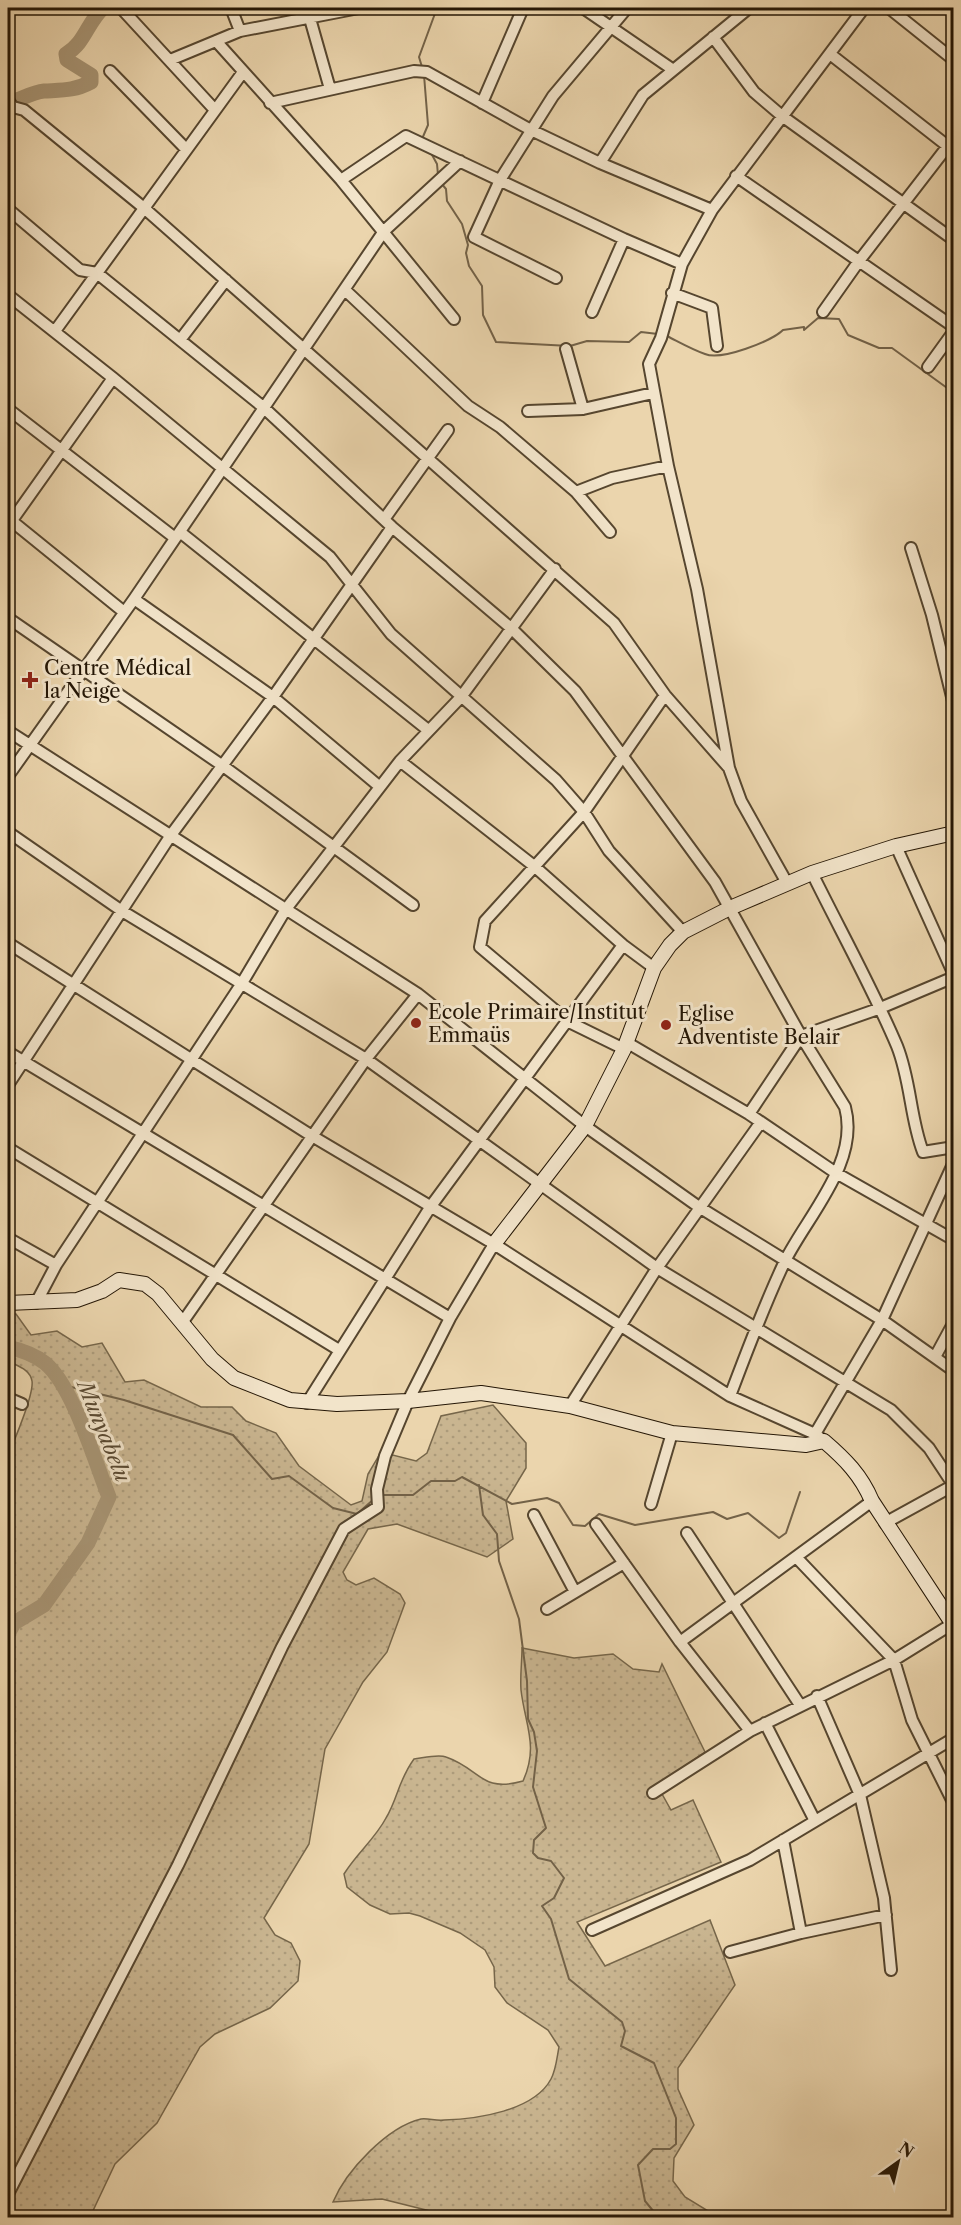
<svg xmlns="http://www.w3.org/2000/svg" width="961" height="2225" viewBox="0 0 961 2225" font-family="'Libre Caslon Text',serif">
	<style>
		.grass { fill: url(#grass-dots); stroke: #76664a; stroke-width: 1.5 }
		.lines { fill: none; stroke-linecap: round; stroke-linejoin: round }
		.stream { stroke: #736248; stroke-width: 2 }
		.river { stroke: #a79474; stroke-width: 15 }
		.street-casing { stroke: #56462f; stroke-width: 14 }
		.secondary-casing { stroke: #241605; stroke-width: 16 }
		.street { stroke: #f2e4ca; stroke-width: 10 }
		.secondary { stroke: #f2e4ca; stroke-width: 14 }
		.poi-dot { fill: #8f2418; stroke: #f2e4ca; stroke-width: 2 }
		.labels { text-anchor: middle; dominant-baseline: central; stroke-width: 6; stroke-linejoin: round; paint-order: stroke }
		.poi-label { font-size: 20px; fill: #241605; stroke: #f2e4ca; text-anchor: start }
		.water-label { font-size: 21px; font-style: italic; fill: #584831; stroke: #f2e4ca }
	</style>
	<defs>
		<pattern id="grass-dots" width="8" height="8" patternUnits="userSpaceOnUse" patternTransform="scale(1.5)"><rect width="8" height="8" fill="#c9b590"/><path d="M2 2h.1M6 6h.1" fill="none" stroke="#ac9b7b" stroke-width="1.8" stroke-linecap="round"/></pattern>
	</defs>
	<rect width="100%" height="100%" fill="#ebd5ad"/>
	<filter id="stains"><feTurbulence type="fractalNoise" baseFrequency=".00333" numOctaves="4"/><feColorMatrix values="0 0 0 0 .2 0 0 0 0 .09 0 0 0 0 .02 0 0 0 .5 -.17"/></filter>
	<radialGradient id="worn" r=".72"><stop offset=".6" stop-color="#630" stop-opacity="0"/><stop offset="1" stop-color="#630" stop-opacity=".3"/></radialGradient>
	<path class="grass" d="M8 1314H16L31 1335 57 1331 82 1347 102 1343 125 1382 144 1380 201 1407H232L246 1421 276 1433 299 1466 351 1505 362 1501 368 1474 381 1452 416 1461 427 1453 441 1416 493 1405 526 1443V1468L506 1501 513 1539 487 1557 397 1524 368 1529 343 1572 347 1580 356 1585 374 1578 400 1594 405 1603 387 1652 363 1682 325 1749 309 1844 264 1918 275 1935 291 1943 300 1961 298 1981 270 2008 215 2034 200 2047 157 2123 115 2164 90 2217H8V1454C14 1442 34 1394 32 1381 30 1369 17 1366 8 1361Z
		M522 1648 574 1658 613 1654 633 1669 659 1672 662 1664 705 1752 657 1785 671 1810 693 1800 721 1862 577 1922 605 1966 710 1920 735 1985 678 2068V2089L694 2125 674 2158 673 2181 685 2197 718 2217 440 2218 434 2212 382 2199 333 2202C346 2171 387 2127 421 2119 428 2118 436 2121 444 2120 477 2119 534 2111 551 2079 556 2070 557 2057 559 2047L548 2030 507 2003 495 1987 494 1967 485 1950 460 1933 420 1916 409 1913 390 1914 370 1905 347 1887 344 1874C356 1854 375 1839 386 1818 398 1798 398 1781 414 1759 423 1758 438 1754 446 1757 481 1769 480 1793 523 1781 539 1746 525 1725 521 1690 520 1676 522 1661 522 1648Z"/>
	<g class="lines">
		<path class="stream" d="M422 67 419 57 437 8
			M422 139 428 125 424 75
			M431 153 437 164 438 175
			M441 183 446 189 447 201 462 224 468 245 466 253 469 266 482 286 483 315 496 342 570 346 587 341 629 342 641 332 658 334
			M667 336C679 342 691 349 705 354 721 361 772 341 783 330L804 327V330L818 318 839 319 848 335 879 348H892L954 393
			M63 1385 124 1400 233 1435 272 1479 289 1476 333 1508 357 1514 374 1499
			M479 1485 483 1515 497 1534 499 1561 519 1619 527 1681 528 1719 534 1732 537 1751 533 1787 546 1828 534 1840 533 1853 538 1858 551 1861 564 1878 554 1898 542 1906 551 1919 569 1979 622 2022 625 2031 621 2046 654 2063 676 2118V2144L670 2149H653L638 2165 645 2201 659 2218
			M381 1495H413L431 1481H455L462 1477 512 1504 547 1498 559 1503 573 1525 585 1526 599 1514 635 1525 713 1512 727 1519 748 1513 779 1538 786 1533 800 1492"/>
		<path class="river" d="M8 103C19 100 33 92 44 91 63 90 74 91 91 82V75L67 60 66 54C85 43 87 23 103 8
			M8 1347C21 1350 34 1354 45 1363 73 1386 95 1462 109 1497L88 1543 44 1605 14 1623 8 1634"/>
		<defs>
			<path id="street" d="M121 8 215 110
				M231 8 240 31
				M307 8 330 89
				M583 8 672 69
				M889 8 954 60
				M8 10 10 8
				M713 37 754 92 782 116 954 240
				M216 41 341 180 454 319
				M830 54 954 151
				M170 60 240 31 359 8
				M110 71 185 148
				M8 100 13 107 24 110 144 208 614 623 665 695 729 768
				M270 103 414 71 427 72 531 130 600 163 712 210
				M482 103 523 8
				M600 163 643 95 749 8
				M736 176 954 327
				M341 180 406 136 624 239 682 264
				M8 209 80 270 97 273 263 407 392 527 512 629 575 691 715 882 801 1036 845 1107C860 1162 808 1215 785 1261 764 1305 747 1351 730 1396
				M556 278 474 237 500 180 553 96 627 8
				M345 290 468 406 500 427 576 492 610 532
				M672 293 712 308 717 346
				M8 295 113 378 330 557 391 634 556 780 584 812 609 851 683 932
				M592 312 624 239
				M823 312 859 261 954 138
				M55 331 243 72
				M180 340 226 280
				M566 349 583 409
				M928 367 954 331
				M8 409 175 538
				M528 411 583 409 653 393
				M576 492 612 478 668 466
				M8 518 124 612
				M385 518 448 430
				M8 526 113 378
				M180 532 428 730
				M911 548 932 615 954 705
				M134 599 273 697 380 787
				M8 618 223 766 413 905
				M8 731 418 994 585 1126 699 1207 882 1320 954 1371
				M400 761 534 866 623 945 654 968
				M8 776 134 599 384 231 460 161
				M8 832 122 911 366 1059 657 1268 891 1410 929 1448 954 1486
				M896 846 954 975
				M812 873C840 930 872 987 897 1046 911 1081 910 1118 923 1152L954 1147
				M787 883 741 801 729 768 697 589 668 466 649 364 661 338 682 264 712 210 864 8
				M8 943 312 1136 494 1244 730 1396 815 1434 824 1441
				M626 1042 749 1114 836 1173 954 1240
				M624 1049 569 1022 480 947 485 921 584 812 665 695
				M8 1052 450 1318
				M8 1085 171 835 273 697 392 527
				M749 1114 801 1036 878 1009 954 977
				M8 1148 339 1350
				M8 1238 56 1265
				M36 1303 56 1265 242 983 286 909 400 761 461 697 555 569
				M182 1323 366 1059 418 994
				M935 1357 954 1322
				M8 1398 22 1404
				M307 1403 431 1206 623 945
				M570 1406 657 1268 761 1122
				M815 1434 882 1320 954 1162
				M651 1504 672 1433
				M534 1515 575 1592
				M885 1523 954 1485
				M596 1524 680 1642 750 1731
				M687 1533 800 1705
				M796 1557 894 1660 912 1720 954 1804
				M547 1609 624 1563
				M680 1642 872 1501
				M817 1696 860 1795 884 1898 891 1970
				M765 1723 815 1821
				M653 1793 750 1731 894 1660 952 1624
				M783 1840 801 1933
				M592 1930 750 1860 954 1738
				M730 1952 801 1933 886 1915
				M8 2194 178 1865 282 1647 344 1529 378 1507 377 1489 385 1456 408 1401 450 1318 494 1244"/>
			<path id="secondary" d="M494 1244 585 1126 624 1049 654 968 670 945 683 932 730 908 812 873 896 846 954 833
				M8 1303 77 1300 102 1291 119 1280 145 1284 158 1294 212 1359 234 1378 290 1400 337 1404 408 1401 481 1393 570 1406 672 1433 806 1445 824 1441C845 1459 861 1475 872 1501L954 1626"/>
		</defs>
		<use href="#street" class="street-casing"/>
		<use href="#secondary" class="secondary-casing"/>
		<use href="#street" class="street"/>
		<use href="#secondary" class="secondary"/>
	</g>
	<g class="poi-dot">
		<path d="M27 671h6v6h6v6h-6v6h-6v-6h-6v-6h6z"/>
		<circle cx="416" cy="1023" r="6"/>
		<circle cx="666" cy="1025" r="6"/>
	</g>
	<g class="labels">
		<g class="poi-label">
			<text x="44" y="668">Centre Médical<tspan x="44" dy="23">la Neige</tspan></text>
			<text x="428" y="1012">Ecole Primaire/Institut<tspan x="428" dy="23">Emmaüs</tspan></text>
			<text x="678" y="1014">Eglise<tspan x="678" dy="23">Adventiste Belair</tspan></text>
		</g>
		<g class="water-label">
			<text transform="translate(104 1431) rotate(68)">Munyabelu</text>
		</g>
	</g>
	<rect width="961" height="2225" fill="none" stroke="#ebd5ad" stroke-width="30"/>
	<rect x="9" y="9" width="943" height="2207" fill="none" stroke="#241605" stroke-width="3"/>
	<rect x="15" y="15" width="931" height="2195" fill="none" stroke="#241605" stroke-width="1.5"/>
	<g transform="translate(898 2162) rotate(34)" stroke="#f2e4ca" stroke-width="4.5" paint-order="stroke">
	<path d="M0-4.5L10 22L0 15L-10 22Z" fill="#241605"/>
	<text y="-9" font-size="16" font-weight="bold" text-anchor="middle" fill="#241605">N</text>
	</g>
	<rect width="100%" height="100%" filter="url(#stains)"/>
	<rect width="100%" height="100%" fill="url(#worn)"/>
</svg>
